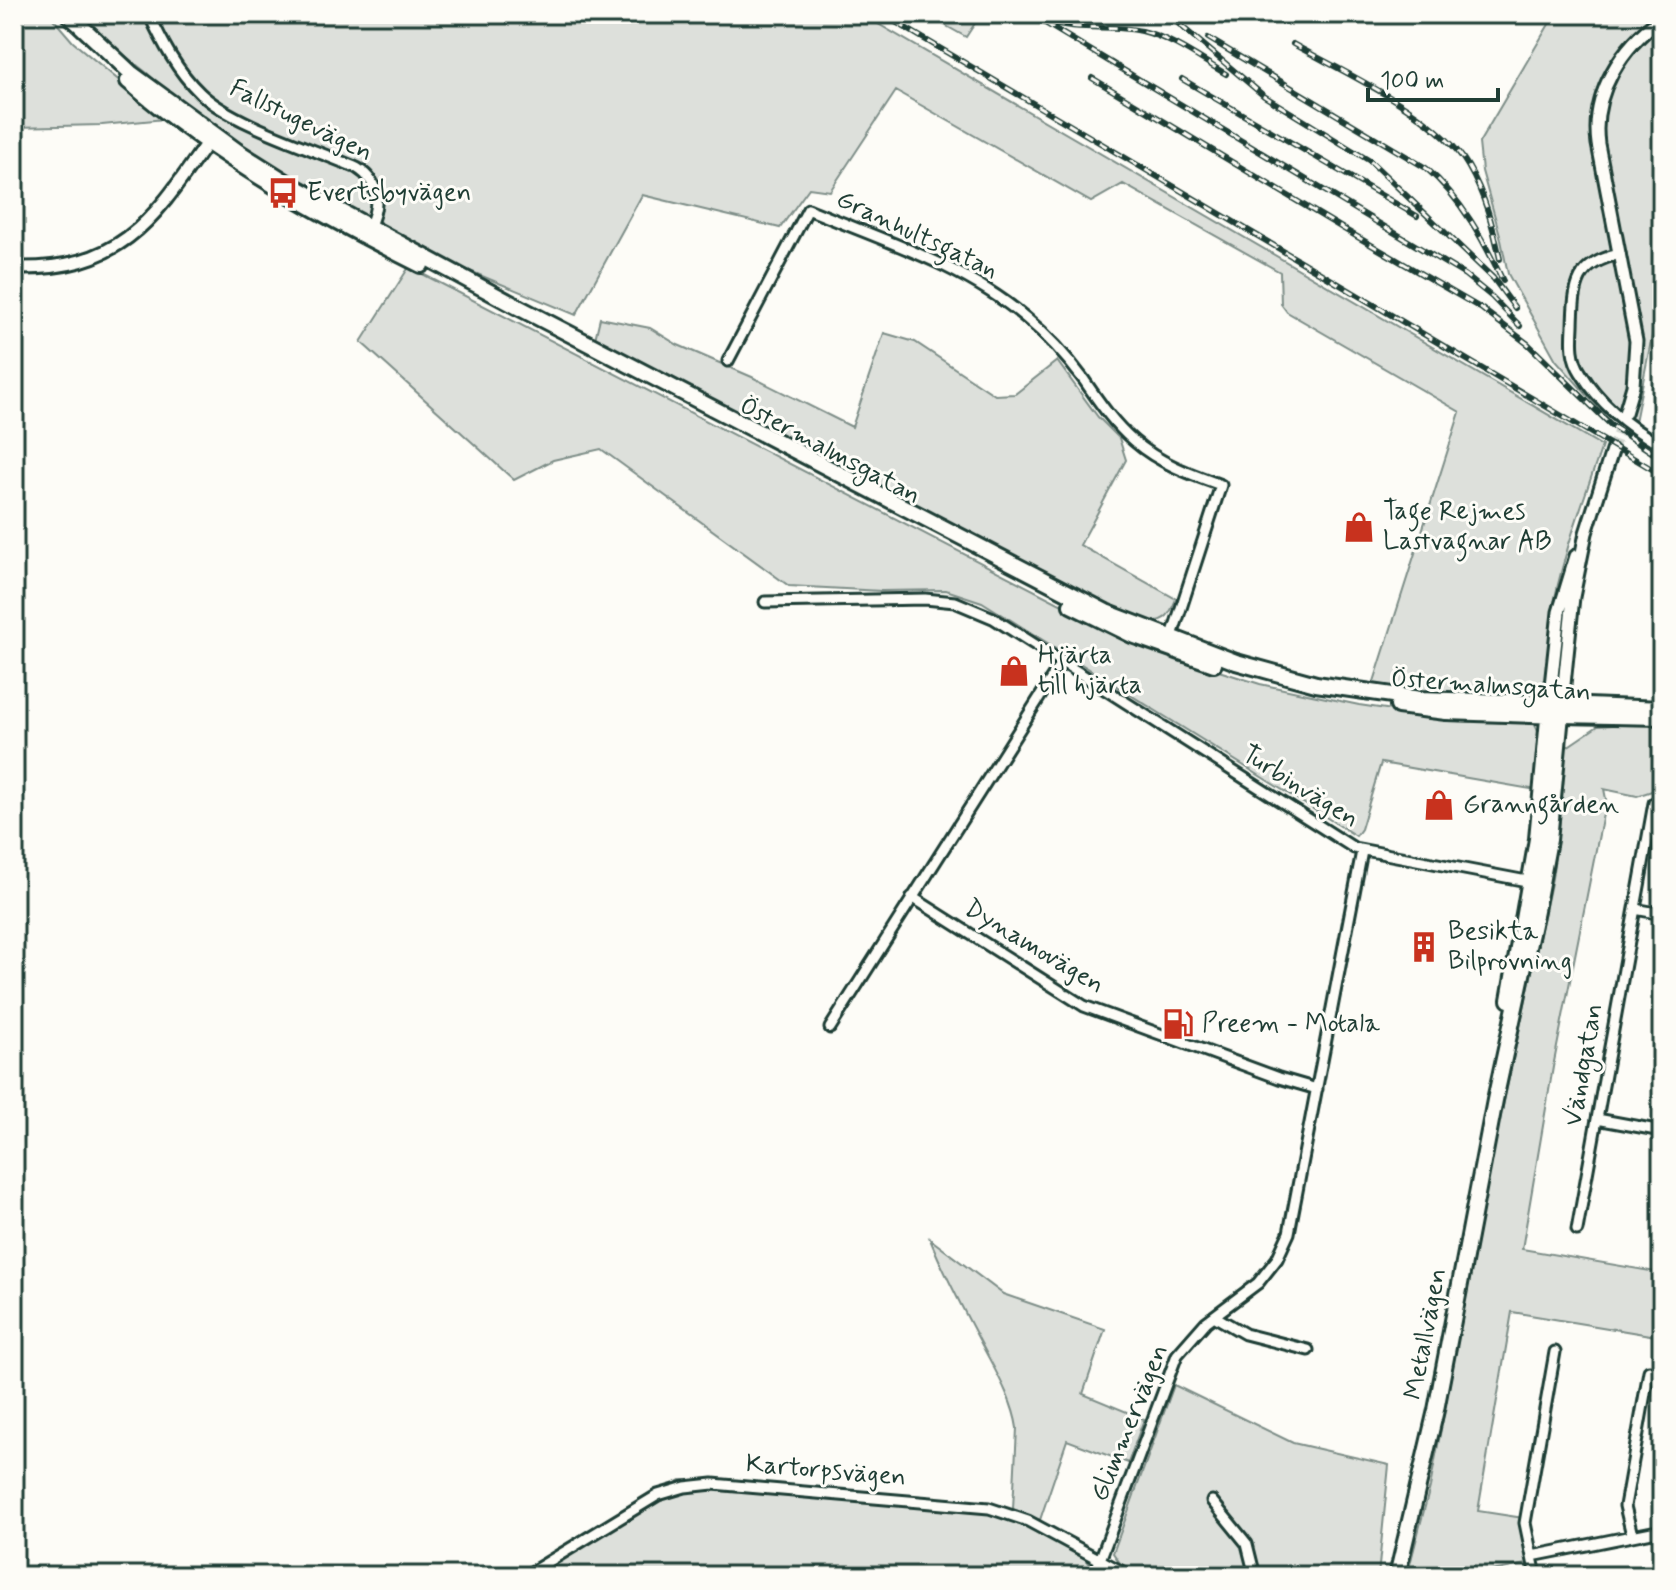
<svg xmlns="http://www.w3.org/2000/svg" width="1676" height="1590" viewBox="0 0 1676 1590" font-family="Mynerve,sans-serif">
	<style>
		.green { fill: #dde0db; stroke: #7e8e88; stroke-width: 2 }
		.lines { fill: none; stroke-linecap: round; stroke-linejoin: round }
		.tertiary-tunnel { stroke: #d1d6d0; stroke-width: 11; stroke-dasharray: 11 5.5; stroke-linecap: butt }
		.minor-casing { stroke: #1f3d34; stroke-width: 15 }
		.tertiary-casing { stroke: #1f3d34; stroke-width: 17 }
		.secondary-casing { stroke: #1f3d34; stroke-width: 18 }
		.primary-casing { stroke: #1f3d34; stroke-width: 20 }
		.minor { stroke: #fdfcf7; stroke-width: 9 }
		.tertiary { stroke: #fdfcf7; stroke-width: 11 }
		.secondary { stroke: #fdfcf7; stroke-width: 12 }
		.primary { stroke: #fdfcf7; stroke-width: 14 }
		.rail-casing { stroke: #1f3d34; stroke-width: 6 }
		.rail { stroke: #fdfcf7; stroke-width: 3; stroke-dasharray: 9; stroke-linecap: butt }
		.labels { text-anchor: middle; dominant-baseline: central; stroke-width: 6; stroke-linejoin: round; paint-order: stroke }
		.street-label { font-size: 26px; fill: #1f3d34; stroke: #fdfcf7 }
		.poi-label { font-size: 26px; fill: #1f3d34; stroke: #fdfcf7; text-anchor: start }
	</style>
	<rect width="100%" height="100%" fill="#fdfcf7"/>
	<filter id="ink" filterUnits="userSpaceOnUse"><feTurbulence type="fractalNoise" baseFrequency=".0125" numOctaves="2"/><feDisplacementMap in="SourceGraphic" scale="16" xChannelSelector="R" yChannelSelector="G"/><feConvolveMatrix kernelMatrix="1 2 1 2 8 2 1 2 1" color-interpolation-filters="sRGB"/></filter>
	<g filter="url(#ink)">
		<path class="green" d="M14 14H49L73 42 165 119 102 125 14 127Z
			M78 14H861L1602 446C1583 502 1560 561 1551 620 1548 641 1553 684 1537 697H1500L1372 688 1460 412 1287 312 1281 304 1280 272 1123 184 1091 202 896 91 830 191 809 188 780 228 642 195 576 315 422 251 312 192 189 111 147 73 90 28Z
			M925 14H981L966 37Z
			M1555 14H1662V222L1653 331 1635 422 1628 434 1611 422 1556 360 1508 274 1500 235 1482 171 1479 143Z
			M409 267 1107 628 1203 666 1260 684 1359 705 1406 712 1526 721 1534 723 1541 737 1537 790 1381 763 1361 829 1356 836 982 602 946 590 882 591 789 586 601 449 553 460 514 480 361 342Z
			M600 318 650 328 678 345 752 377 852 427 884 333 915 342 995 395 1015 394 1057 361 1098 417 1119 438 1126 460 1080 545 1176 599C1170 614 1167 621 1150 622L1081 593 612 348 595 339Z
			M1662 722V769H1659L1655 790 1637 796 1604 789 1606 799 1553 1067 1522 1249 1662 1273V1337L1512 1312 1478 1511 1523 1518 1532 1563 1468 1576H1407L1430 1487 1497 1134 1552 878 1560 821 1564 749 1598 726Z
			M930 1239 1003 1294 1105 1329 1083 1394 1144 1419 1128 1463 1067 1440 1040 1520 1013 1509 1017 1428C1013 1400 996 1372 983 1347 964 1311 945 1276 930 1239Z
			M1174 1385 1293 1443 1389 1465 1378 1576H1142L1120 1563 1113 1553Z
			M681 1480 1009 1511 1071 1542 1090 1564 1086 1576H524L522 1572 602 1522Z"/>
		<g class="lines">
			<path class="tertiary-tunnel" d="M1612 451 1625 413"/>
			<defs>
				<path id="minor" d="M149 14C162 42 177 71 200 93 232 124 314 149 357 168 382 183 379 207 368 230
					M1620 254C1576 263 1574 285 1573 326 1572 343 1571 358 1581 373 1600 404 1630 428 1662 446
					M728 361 808 209C882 240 964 265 1026 318 1048 336 1067 357 1084 380 1099 402 1114 424 1134 441 1159 463 1190 474 1221 485L1171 639
					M765 602 925 599 955 602 993 618 1354 848 1532 882
					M912 897 1084 1006 1279 1078 1317 1089
					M1635 909 1662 914
					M830 1028 1062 662
					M1597 1119 1662 1131
					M1577 1230 1654 803
					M1214 1316 1245 1334 1308 1350
					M1212 1501 1247 1544 1255 1576
					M1632 1535 1625 1506 1649 1371
					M1532 1556 1662 1530
					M525 1576 658 1495 685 1487 713 1484 989 1508 1028 1521 1130 1576
					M1094 1576 1177 1355 1206 1322 1258 1283 1277 1259 1289 1233 1362 851
					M1536 1576 1525 1523 1555 1352"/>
				<path id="tertiary" d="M14 268C124 271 155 217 211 137
					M1625 413 1633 386 1636 341 1598 144C1591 93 1622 46 1662 18
					M1549 704 1559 612 1576 556
					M1562 704 1573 597 1586 533 1612 451"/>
				<path id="secondary" d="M1562 704 1662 708
					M1561 716 1662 718"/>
				<path id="primary" d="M68 14 132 74 237 151 286 182 516 306 1106 612 1236 662 1316 684 1420 699 1562 704 1549 840 1536 910 1495 1100 1436 1410 1397 1576
					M128 81C217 158 317 213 421 265
					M1071 605 1132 635 1214 664
					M1398 706 1446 712 1561 716
					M1509 1000 1537 839 1549 708"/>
			</defs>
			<use href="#minor" class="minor-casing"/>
			<use href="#tertiary" class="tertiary-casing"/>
			<use href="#secondary" class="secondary-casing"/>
			<use href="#primary" class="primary-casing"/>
			<use href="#minor" class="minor"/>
			<use href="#tertiary" class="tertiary"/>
			<use href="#secondary" class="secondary"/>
			<use href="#primary" class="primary"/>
			<defs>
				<path id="rail" d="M882 14 1662 475
					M1030 14 1465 275 1492 297 1520 326
					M1167 14 1264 96 1370 161 1493 278 1515 308
					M1054 23C1083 31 1113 24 1142 31 1171 38 1200 59 1226 74
					M1208 38 1426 168C1462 199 1483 239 1503 281
					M1293 44C1345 73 1439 115 1468 166 1485 195 1493 226 1500 259
					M1092 78 1342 228 1482 309 1528 344 1611 425 1662 459
					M1182 79 1417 216"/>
			</defs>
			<use href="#rail" class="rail-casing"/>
			<use href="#rail" class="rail"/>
		</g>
	</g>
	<defs>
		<symbol id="bus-bare" viewBox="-9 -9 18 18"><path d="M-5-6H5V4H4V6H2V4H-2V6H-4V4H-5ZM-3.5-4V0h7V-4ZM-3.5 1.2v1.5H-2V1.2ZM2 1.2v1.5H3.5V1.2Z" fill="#c8321e" stroke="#fdfcf7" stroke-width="2.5" paint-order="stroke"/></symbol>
		<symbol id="shop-bare" viewBox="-9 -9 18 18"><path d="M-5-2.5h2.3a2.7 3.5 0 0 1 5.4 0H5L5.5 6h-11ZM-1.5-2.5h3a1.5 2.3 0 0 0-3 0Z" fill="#c8321e" stroke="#fdfcf7" stroke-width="2.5" paint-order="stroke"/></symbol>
		<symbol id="building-bare" viewBox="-9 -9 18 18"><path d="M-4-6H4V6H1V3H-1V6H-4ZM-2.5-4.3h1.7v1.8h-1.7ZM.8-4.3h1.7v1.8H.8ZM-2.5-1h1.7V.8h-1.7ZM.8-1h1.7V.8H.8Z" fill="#c8321e" stroke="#fdfcf7" stroke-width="2.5" paint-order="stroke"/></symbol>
		<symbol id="fuel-bare" viewBox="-9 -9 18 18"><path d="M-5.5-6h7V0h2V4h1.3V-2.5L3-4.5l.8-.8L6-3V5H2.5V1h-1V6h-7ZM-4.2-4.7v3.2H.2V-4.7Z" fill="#c8321e" stroke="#fdfcf7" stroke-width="2.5" paint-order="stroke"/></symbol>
	</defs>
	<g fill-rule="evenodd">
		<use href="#bus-bare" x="261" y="171" width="44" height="44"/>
		<use href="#shop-bare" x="1337" y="505" width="44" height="44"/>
		<use href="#shop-bare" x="992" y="649" width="44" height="44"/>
		<use href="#shop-bare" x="1417" y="783" width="44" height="44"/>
		<use href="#building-bare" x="1402" y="925" width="44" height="44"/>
		<use href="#fuel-bare" x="1156" y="1002" width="44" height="44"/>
	</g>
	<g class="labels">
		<g class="street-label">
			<text transform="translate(301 121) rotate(26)">Fallstugevägen</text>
			<text transform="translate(917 235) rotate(25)">Granhultsgatan</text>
			<text transform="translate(830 451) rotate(28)">Östermalmsgatan</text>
			<text transform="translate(1491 686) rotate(4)">Östermalmsgatan</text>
			<text transform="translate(1300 787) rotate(32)">Turbinvägen</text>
			<text transform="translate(1034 947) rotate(31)">Dynamovägen</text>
			<text transform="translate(1584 1065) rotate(-80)">Vändgatan</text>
			<text transform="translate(1426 1334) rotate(-79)">Metallvägen</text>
			<text transform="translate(1130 1423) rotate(-68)">Glimmervägen</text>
			<text transform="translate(826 1471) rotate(5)">Kartorpsvägen</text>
		</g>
		<g class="poi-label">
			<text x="307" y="193">Evertsbyvägen</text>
			<text x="1383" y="512">Tage Rejmes<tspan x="1383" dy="30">Lastvagnar AB</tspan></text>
			<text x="1038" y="656">Hjärta<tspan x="1038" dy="30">till hjärta</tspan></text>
			<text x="1463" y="805">Granngården</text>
			<text x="1448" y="932">Besikta<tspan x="1448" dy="30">Bilprovning</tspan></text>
			<text x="1202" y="1024">Preem - Motala</text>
		</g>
	</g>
	<rect width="1676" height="1590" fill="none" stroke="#fdfcf7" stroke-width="48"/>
	<rect x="24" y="24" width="1628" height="1542" fill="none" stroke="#1f3d34" stroke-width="3" filter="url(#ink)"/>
	<path d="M1368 88v12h130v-12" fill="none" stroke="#1f3d34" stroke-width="4"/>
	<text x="1380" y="88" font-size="24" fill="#1f3d34" stroke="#fdfcf7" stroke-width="6" paint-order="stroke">100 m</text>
</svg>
